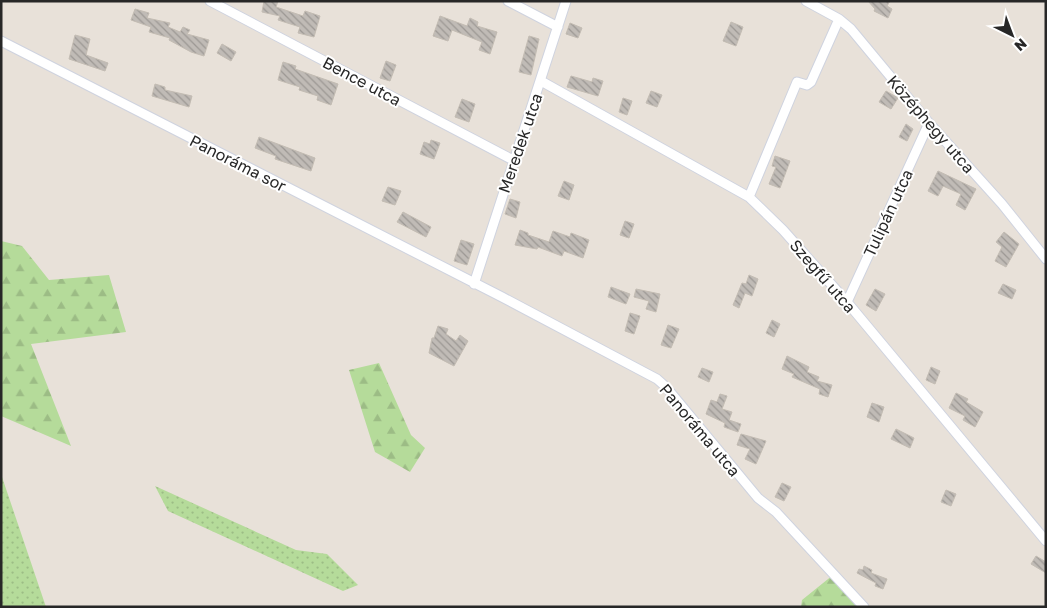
<svg xmlns="http://www.w3.org/2000/svg" width="1047" height="608" viewBox="0 0 1047 608" font-family="'Golos Text',sans-serif">
	<style>
		.grass { fill: url(#grass-dots) }
		.forest { fill: url(#forest-firs) }
		.building { fill: url(#building-back-hatch); stroke: #c3bcb3 }
		.lines { fill: none; stroke-linecap: round; stroke-linejoin: round }
		.minor-casing { stroke: #cfd3df; stroke-width: 11 }
		.minor { stroke: #fff; stroke-width: 9 }
		.labels { text-anchor: middle; dominant-baseline: central; stroke-width: 4; stroke-linejoin: round; paint-order: stroke }
		.street-label { font-size: 16px; fill: #272727; stroke: #fff }
	</style>
	<defs>
		<pattern id="grass-dots" width="8" height="8" patternUnits="userSpaceOnUse" patternTransform="scale(1.25)"><rect width="8" height="8" fill="#b5db9a"/><path d="M2 2h.1M6 6h.1" fill="none" stroke="#9cbc85" stroke-width="1.8" stroke-linecap="round"/></pattern>
		<pattern id="forest-firs" width="22" height="20" patternUnits="userSpaceOnUse" patternTransform="scale(1.25)"><rect width="22" height="20" fill="#b5db9a"/><path d="M5 1l3.5 6h-7zM16 11l3.5 6h-7z" fill="#9cbc85"/></pattern>
		<pattern id="building-back-hatch" width="6" height="6" patternUnits="userSpaceOnUse" patternTransform="scale(1.25)"><rect width="6" height="6" fill="#c0bbb6"/><path d="M-1 5l2 2M0 0l6 6M5-1l2 2" fill="none" stroke="#9c9894"/></pattern>
	</defs>
	<rect width="100%" height="100%" fill="#e8e1d9"/>
	<path class="grass" d="M1 474 46 607H1Z
		M155 486 296 550 327 554 358 585 343 591 168 511Z"/>
	<path class="forest" d="M1 241 22 246 49 280 109 275 126 332 31 344 71 446 1 416Z
		M379 363 411 435 425 448 410 472 375 452 349 370Z
		M833 575 865 607H801L802 600Z"/>
	<path class="building" d="M264 1H278L276 7 303 16 305 11 320 16 314 37 298 33 300 27 278 20 280 16 262 12Z
		M868 1H890L887 6 892 9 888 18 874 11 875 9Z
		M135 9 149 13 147 18 170 23 168 27 180 32 183 27 190 30 187 34 209 40 204 56 191 52 169 40 170 38 149 32 151 27 131 20Z
		M440 16 467 26 470 18 478 22 477 26 497 32 490 54 479 50 482 42 452 30 448 41 433 36Z
		M731 22 743 27 736 46 723 41Z
		M570 23 582 28 578 38 566 34Z
		M75 35 90 39 86 55 108 63 105 71 69 59Z
		M529 36 539 39 531 75 519 72Z
		M222 44 236 52 231 61 217 53Z
		M386 61 396 65 390 81 380 78Z
		M283 62 296 66 295 69 338 84 331 105 317 100 318 96 299 90 300 87 278 80Z
		M571 76 592 82 593 78 603 81 598 96 567 87Z
		M155 84 165 87V90L192 96 189 107 152 96Z
		M651 91 662 95 657 107 646 103Z
		M886 91 898 98 891 109 879 102Z
		M623 98 632 101 627 115 619 112Z
		M462 99 475 104 469 122 455 117Z
		M906 124 913 129 907 141 899 137Z
		M259 137 315 158 311 171 275 159 276 156 255 148Z
		M431 140 440 143 434 159 420 154 424 142 430 144Z
		M775 156 790 161 780 188 769 184 776 167 772 166Z
		M938 171 976 189 965 210 956 205 961 194 943 186 938 196 928 191Z
		M564 181 574 185 569 200 558 196Z
		M388 187 401 191 395 205 382 201Z
		M510 199 520 202 516 218 505 214Z
		M403 212 431 227 426 237 397 222Z
		M625 221 634 224 629 238 620 235Z
		M520 230 528 233V235L549 242 553 231 570 237 571 233 589 240 583 258 564 251 562 256 538 247 537 249 515 245Z
		M1004 232 1019 244 1006 267 995 261 1002 247 996 242Z
		M461 240 474 244 467 265 454 261Z
		M749 275 758 279 752 296 745 293 739 308 733 305 742 283 746 284Z
		M1003 284 1016 290 1012 299 998 293Z
		M611 287 630 294 626 304 608 297Z
		M636 289 660 294 656 312 646 309 649 301 634 297Z
		M875 289 885 294 876 311 866 305Z
		M630 313 640 316 634 334 625 331Z
		M772 320 780 324 774 337 766 333Z
		M668 325 679 329 671 348 661 345Z
		M438 326 448 329 446 334 456 341 460 335 468 341 454 366 429 353 432 338H434Z
		M787 356 809 367 807 372 819 377 817 381 832 385 828 397 819 394 820 389 792 377 794 374 782 369Z
		M931 367 940 371 935 384 926 380Z
		M702 368 713 372 709 382 698 377Z
		M956 393 968 399 966 402 983 412 975 427 963 420 965 416 949 408Z
		M720 394 727 396 722 409 732 412 729 420 741 424 738 432 724 427 725 423 706 414 711 400 717 402Z
		M872 403 884 407 879 422 867 417Z
		M896 429 914 438 910 448 891 439Z
		M741 434 766 441 756 464 745 459 750 449 737 445Z
		M782 483 791 487 784 501 775 497Z
		M946 490 956 494 951 506 941 502Z
		M1036 556 1046 562V573L1031 564Z
		M864 566 872 570 871 573 887 579 883 589 875 586 876 583 857 573 859 569 863 570Z"/>
	<g class="lines">
		<defs>
			<path id="minor" d="M210 1 513 160
				M508 1 558 27
				M806 1 839 19 851 29 929 123 1002 204 1046 259
				M1 41 502 297 657 379 666 387 758 498 776 512 864 607
				M541 81 749 197 783 230 847 302 1046 541
				M749 197 797 82 807 85 811 82 839 19
				M474 284 566 1
				M847 302 929 123"/>
		</defs>
		<use href="#minor" class="minor-casing"/>
		<use href="#minor" class="minor"/>
	</g>
	<g class="labels">
		<g class="street-label">
			<text transform="translate(362 81) rotate(28)">Bence utca</text>
			<text transform="translate(931 124) rotate(49)">Középhegy utca</text>
			<text transform="translate(520 143) rotate(-71)">Meredek utca</text>
			<text transform="translate(238 163) rotate(27)">Panoráma sor</text>
			<text transform="translate(888 213) rotate(-65)">Tulipán utca</text>
			<text transform="translate(823 276) rotate(49)">Szegfű utca</text>
			<text transform="translate(700 430) rotate(50)">Panoráma utca</text>
		</g>
	</g>
	<rect width="1047" height="608" fill="none" stroke="#272727" stroke-width="5"/>
	<g transform="translate(1012 35) rotate(138)" stroke="#ffffff" stroke-width="4" paint-order="stroke">
	<path d="M0-4L9 19L0 12L-9 19Z" fill="#272727"/>
	<text y="-8" font-size="14" font-weight="bold" text-anchor="middle" fill="#272727">N</text>
	</g>
</svg>
